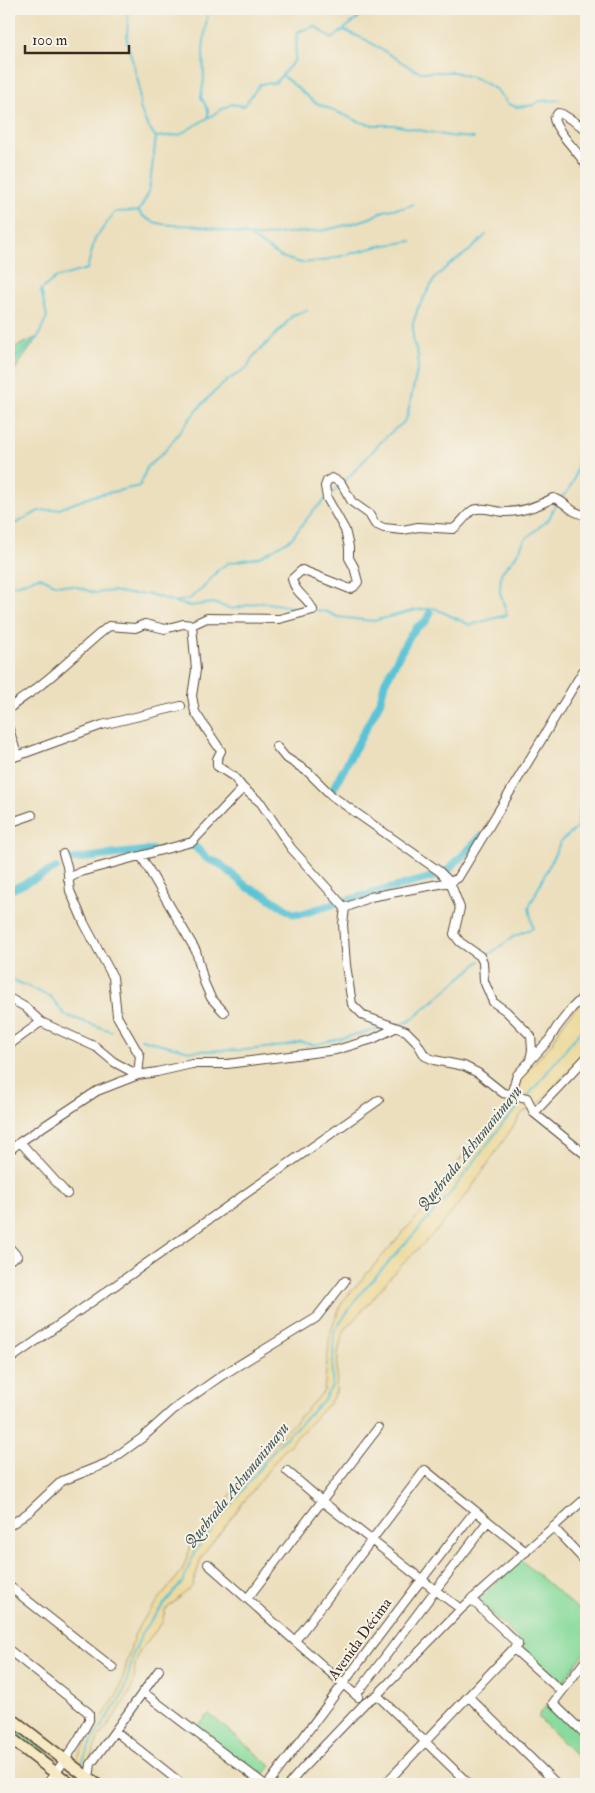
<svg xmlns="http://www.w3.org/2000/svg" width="595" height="1793" viewBox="0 0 595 1793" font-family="'IM FELL Double Pica',serif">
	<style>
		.green { fill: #88db9c; stroke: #62825d }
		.sand { fill: #eeda9e; stroke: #94825e }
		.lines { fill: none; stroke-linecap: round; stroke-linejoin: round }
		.stream { stroke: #5ac3d6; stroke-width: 2 }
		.canal { stroke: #5ac3d6; stroke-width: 8 }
		.street-casing { stroke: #564536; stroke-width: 10 }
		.secondary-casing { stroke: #564536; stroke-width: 14 }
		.street { stroke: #fff; stroke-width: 8 }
		.secondary { stroke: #f6e9c3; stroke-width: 11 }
		.labels { text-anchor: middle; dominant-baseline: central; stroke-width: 4; stroke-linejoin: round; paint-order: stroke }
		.street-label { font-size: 15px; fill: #3b2a1e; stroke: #f7f3e8 }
		.water-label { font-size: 16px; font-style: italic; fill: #445855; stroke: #f7f3e8 }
	</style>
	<rect width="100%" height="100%" fill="#f7f3e8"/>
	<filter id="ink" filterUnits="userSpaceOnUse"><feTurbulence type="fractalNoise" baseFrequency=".02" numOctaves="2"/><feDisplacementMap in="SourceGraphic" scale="10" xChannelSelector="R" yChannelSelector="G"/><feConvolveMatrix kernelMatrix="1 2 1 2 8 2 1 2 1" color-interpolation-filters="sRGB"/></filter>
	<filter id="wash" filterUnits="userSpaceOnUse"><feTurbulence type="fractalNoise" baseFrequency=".0096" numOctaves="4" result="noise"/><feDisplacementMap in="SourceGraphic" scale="20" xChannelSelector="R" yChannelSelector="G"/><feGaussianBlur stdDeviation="1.12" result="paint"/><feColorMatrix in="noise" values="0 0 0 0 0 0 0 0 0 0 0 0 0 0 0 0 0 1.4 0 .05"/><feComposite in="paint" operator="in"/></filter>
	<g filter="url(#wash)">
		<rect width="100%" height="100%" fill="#ecdfbd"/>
		<path class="green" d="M38 337 9 378V350Z
			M521 1560 586 1616V1651L560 1686 520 1649 524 1645 478 1600Z
			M548 1703 586 1741V1766L538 1717Z
			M209 1714 271 1766 261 1778 196 1728Z
			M9 1721 57 1760 54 1764 51 1765 9 1732Z"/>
		<path class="sand" d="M586 998V1051L536 1107 523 1112 470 1190 441 1226 392 1275 371 1301 343 1331 338 1354 336 1392 330 1402 280 1455 202 1556 192 1587 165 1610 162 1623 140 1650 135 1665 134 1682 128 1697 98 1739 86 1768 76 1760 87 1740 119 1692 134 1636 141 1622 182 1571 191 1546 254 1465 324 1391 330 1333 342 1302 428 1204 462 1157 511 1102 522 1076 553 1042 560 1028 574 1010Z"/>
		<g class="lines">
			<path class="stream" d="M208 9 203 49 204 80 201 97 208 110V116
				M128 10 127 41 139 85 140 108 146 123 155 136
				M344 30 366 40 413 69 421 72H454L475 78 497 90 508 104 517 107 533 105 540 101 559 100
				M282 75 314 102 360 122 374 125H394L449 136 474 138
				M9 184 12 196 11 232 9 234
				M139 212C153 229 180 224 199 226 218 228 236 235 255 236 265 237 275 234 285 233 301 232 315 233 330 229 342 226 355 223 367 219 374 217 381 211 388 210 398 207 404 210 413 204
				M251 237 281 257 301 263 322 261 380 246 412 241
				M9 364 38 337 47 317 41 290 55 278 87 269 95 239 115 212 139 211 149 192 156 137 179 135 231 104 244 106 260 84 275 83 295 60 297 32 315 26 332 39 358 18 367 9
				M343 482C364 464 379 439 403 423L407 417 418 366V355L413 341V323L418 308 436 277 449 265 469 251 486 235
				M329 496 340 486
				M560 498C579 487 578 455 581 435L586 433
				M9 527 39 511 59 509 93 496 140 486 147 467 164 452 196 411 213 393 228 380 247 368 253 357 282 328 293 315 307 310
				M9 584C20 587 29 579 40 577L55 584 74 586 95 593 112 591 129 594H149L174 602 189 599 202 589 218 570 228 563 260 557 291 539 313 511 326 499
				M176 603 190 606 213 603 232 609 261 602 306 609
				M316 610 327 612 338 617 373 621 416 610 434 608 470 625 507 615 500 592 501 573 516 556 525 539 549 519 557 501
				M484 958 513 937 533 928 529 907 561 841 576 829 581 802 586 792
				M9 978 51 997 65 1015 111 1031
				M398 1025 410 1021 480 961
				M141 1039 190 1051 245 1050 285 1046 301 1042 313 1045 388 1027
				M528 1096 586 1024
				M80 1766 93 1739 124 1693 134 1652 144 1629 183 1581 195 1551 278 1445 323 1401 332 1386 334 1332 359 1295 450 1194 504 1122 525 1100"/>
			<path class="canal" d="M332 791 380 702 385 682 409 637 417 627 426 621 430 613
				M183 844 194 846 208 859 220 864 247 887 265 895 292 913 301 914 344 901 444 874 481 837
				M74 859 152 850
				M9 891 56 868"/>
		</g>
	</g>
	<g filter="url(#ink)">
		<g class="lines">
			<defs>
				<path id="street" d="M586 129 562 114 558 113 554 119C557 133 578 151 586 165
					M192 625 196 670 192 696 195 712 221 751 217 759V766L234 777 243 788 261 803 291 848 345 908 343 924 346 965 352 1004 364 1016 406 1031 416 1041 425 1056 434 1060 464 1066 478 1073 503 1093 527 1098 534 1113 586 1155
					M9 709C19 699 32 693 43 683 66 665 86 644 109 626L135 628 145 624 165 629 183 624 192 625 207 618 279 619 313 610C307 596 296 595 292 579L302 570 350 589 354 587 358 582 354 567 349 558V547L345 530 327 498 325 486 327 481 332 478 341 483 352 502 369 514 375 524 384 528 403 530 418 527 453 529C461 524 466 514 473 510 483 506 495 512 505 512 522 512 538 506 553 498 567 501 568 513 586 515
					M9 729 17 755
					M276 746 285 757 308 772 332 796 439 871 450 882 460 908 454 934 460 942 480 956 483 962 484 981 493 1002 506 1011 531 1036 532 1050 530 1060
					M9 759 102 725 181 706
					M9 823 32 815
					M141 856 196 951 204 982 211 998 224 1012
					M68 879 80 872 192 842 243 788
					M345 908 370 897 450 882 458 878 583 671
					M9 998 25 1007 41 1022 96 1047 114 1062 138 1075 140 1056 117 1016 113 977 84 923 70 891 67 866 63 854
					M9 1045 41 1022
					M511 1095 517 1075 549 1040 557 1027 572 1008 586 994
					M534 1113 586 1058
					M20 1142 67 1194
					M9 1151 20 1142 97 1091 138 1075 157 1072 192 1064H227L336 1050 373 1039 395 1028
					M9 1247 17 1256 9 1260
					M9 1360 379 1100
					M287 1471 323 1502 435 1590 461 1609
					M9 1526 29 1512 62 1481 107 1463 142 1438 173 1410 221 1376 316 1318 345 1281
					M553 1527 586 1562
					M208 1564 358 1697
					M9 1586 113 1668
					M247 1599 378 1428
					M295 1641 425 1470 526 1552
					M514 1649 561 1691
					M9 1650 89 1713V1720L78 1740 65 1760 47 1784
					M586 1660 553 1703 586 1735
					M143 1692 264 1784
					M356 1695 488 1521
					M377 1695 469 1784
					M469 1697 557 1784
					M115 1731 182 1784
					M89 1778 91 1764 159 1670
					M268 1784C337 1693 404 1600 475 1511
					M289 1784 302 1769 365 1703 377 1695 461 1609 586 1498
					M385 1784 518 1644 471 1599"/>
				<path id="secondary" d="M9 1717 96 1784
					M9 1737 70 1784"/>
			</defs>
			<use href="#street" class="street-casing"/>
			<use href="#secondary" class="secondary-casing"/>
			<use href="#street" class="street"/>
			<use href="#secondary" class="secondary"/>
		</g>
	</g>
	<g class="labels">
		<g class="street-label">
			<text transform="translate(360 1639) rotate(-54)">Avenida Décima</text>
		</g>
		<g class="water-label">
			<text transform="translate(470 1148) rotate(-51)">Quebrada Achumanimayu</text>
			<text transform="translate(237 1485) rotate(-51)">Quebrada Achumanimayu</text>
		</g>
	</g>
	<rect width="595" height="1793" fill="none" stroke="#f7f3e8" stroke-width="30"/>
	<path d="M25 45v8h104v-8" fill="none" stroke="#3b2a1e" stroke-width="2.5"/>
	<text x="32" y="45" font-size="15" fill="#3b2a1e" stroke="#f7f3e8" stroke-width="4" paint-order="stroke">100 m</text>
</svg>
